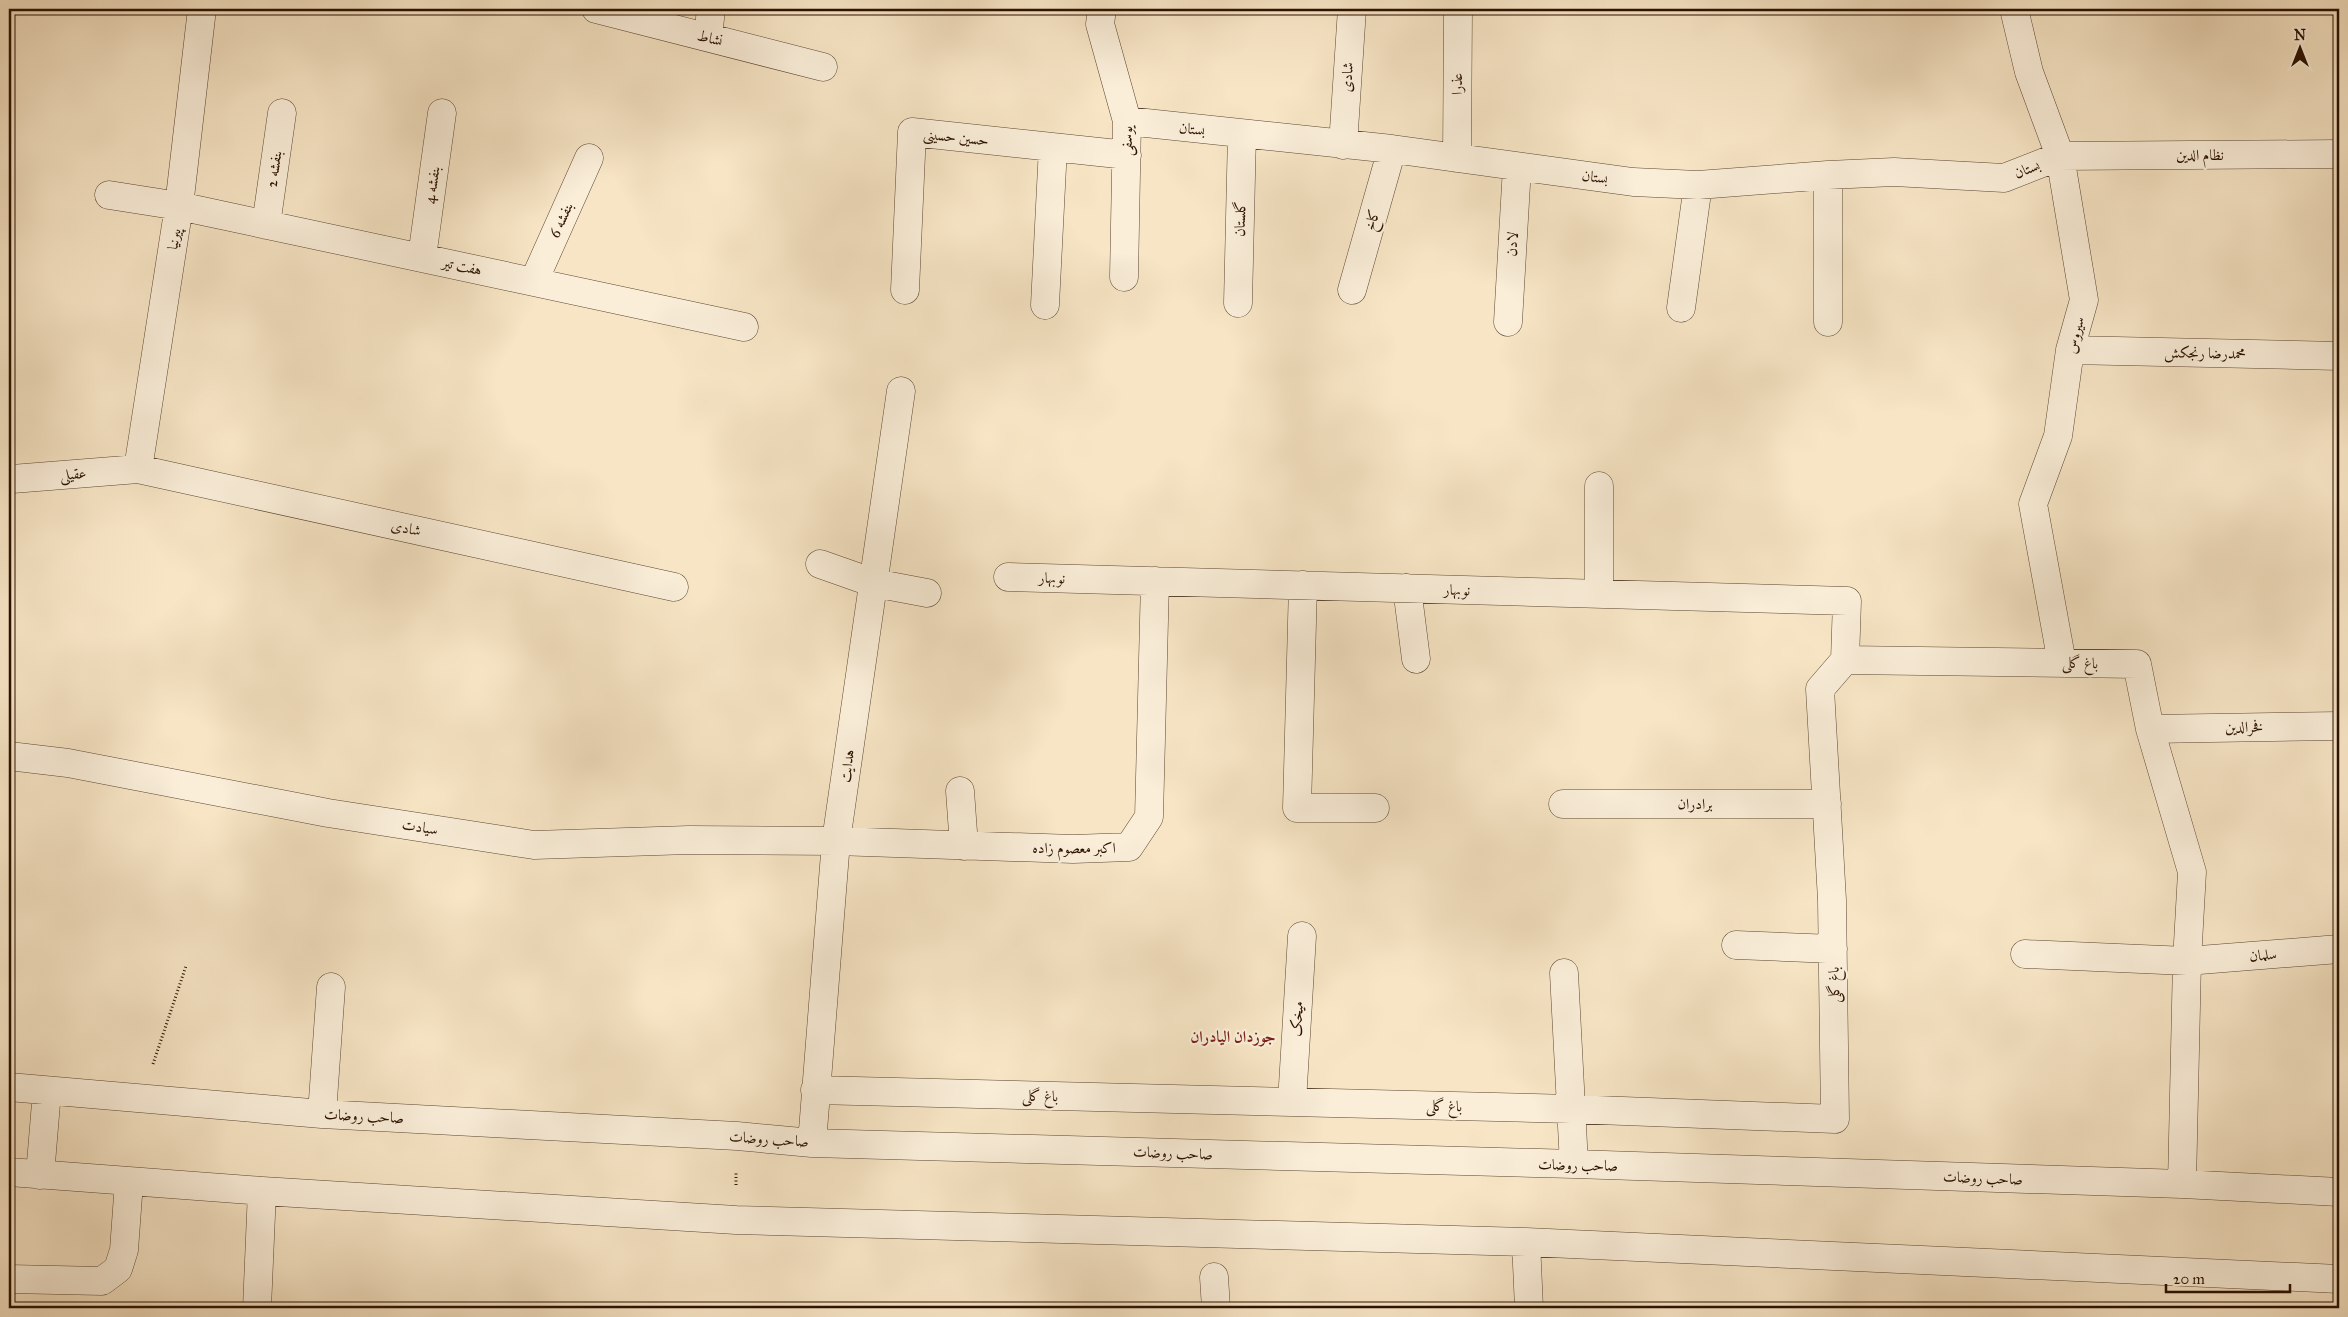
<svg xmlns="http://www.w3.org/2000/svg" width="2348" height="1317" viewBox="0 0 2348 1317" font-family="'IM FELL Great Primer',Amiri,serif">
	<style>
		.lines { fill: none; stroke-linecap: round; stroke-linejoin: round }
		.minor-casing { stroke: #5d4631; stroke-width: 29 }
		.path { stroke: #2a1100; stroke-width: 3; stroke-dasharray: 1 2.5; stroke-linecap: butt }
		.minor { stroke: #faeed9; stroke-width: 28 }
		.labels { text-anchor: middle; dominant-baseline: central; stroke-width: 4.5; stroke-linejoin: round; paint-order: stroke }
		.street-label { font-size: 15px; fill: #2a1100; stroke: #faeed9 }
		.neighbourhood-label { font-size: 16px; font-weight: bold; fill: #7a1f14; stroke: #faeed9 }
	</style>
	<rect width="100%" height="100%" fill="#f7e5c5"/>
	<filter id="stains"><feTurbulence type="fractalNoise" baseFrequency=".004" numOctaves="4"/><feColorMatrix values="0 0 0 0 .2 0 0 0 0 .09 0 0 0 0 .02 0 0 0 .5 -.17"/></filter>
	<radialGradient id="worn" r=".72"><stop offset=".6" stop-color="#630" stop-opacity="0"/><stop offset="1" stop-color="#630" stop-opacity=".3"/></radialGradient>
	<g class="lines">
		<defs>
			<path id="minor" d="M596 9 823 67
				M1102 9 1100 24 1127 121 1124 277
				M2014 9 2029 72 2060 156 2084 300 2070 350 2058 436 2033 504 2062 663
				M708 37 711 9
				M1127 121 1392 149 1633 182 1698 185 1828 175 1894 172 2004 178 2060 156 2339 154
				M1343 145 1352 9
				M1457 158 1458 9
				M1828 175V322
				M109 195 179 206 744 327
				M266 225 282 113
				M422 257 442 113
				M534 281 589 158
				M905 290 912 132 1127 155
				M1352 290 1392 149
				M1238 303 1242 134
				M1045 305 1053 147
				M1681 308 1698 185
				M1508 322 1517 167
				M2070 350 2339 356
				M138 469 179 206 202 9
				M9 477 12 479 138 469 674 587
				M820 564 874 583 927 593
				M1008 577 1847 601 1845 660
				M1303 585 1297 808H1375
				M1407 588 1416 659
				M1599 594V486
				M2150 729 2339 726
				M9 756 68 763 328 813 534 845 689 840 836 841 1073 849 1129 847 1149 817 1155 581
				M960 791 964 846
				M1563 804H1827
				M1736 945 1833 949
				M2025 954 2187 961 2339 949
				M1564 973 1574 1164
				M9 1087 322 1114 737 1136 812 1143 1574 1164 2182 1184 2339 1192
				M815 1090 1571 1109 1835 1119 1832 900 1820 689 1845 660 2137 664 2150 729 2192 872 2187 961 2182 1184
				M1292 1102 1302 936
				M322 1114 331 987
				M812 1143 836 841 901 391
				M9 1172 262 1191 736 1220 1526 1242 2339 1279
				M40 1175 47 1091
				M1526 1242 1529 1308
				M1214 1277 1216 1308
				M9 1279 102 1281 118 1269 124 1250 129 1182
				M257 1308 262 1191"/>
		</defs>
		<use href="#minor" class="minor-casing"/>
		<path class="path" d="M153 1064 186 966
			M736 1185V1171"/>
		<use href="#minor" class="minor"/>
	</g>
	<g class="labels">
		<g class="street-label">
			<text transform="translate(710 38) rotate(15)">نشاط</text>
			<text transform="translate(1347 77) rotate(-86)">شادی</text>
			<text transform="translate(1457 84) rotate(-90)">عذرا</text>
			<text transform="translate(1192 129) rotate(6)">بستان</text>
			<text transform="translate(956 137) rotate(6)">حسین حسینی</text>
			<text transform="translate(1127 141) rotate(-90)">یوسفی</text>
			<text x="2200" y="155">نظام الدین</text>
			<text transform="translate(274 169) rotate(-82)">بنفشه 2</text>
			<text transform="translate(2027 169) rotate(-21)">بستان</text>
			<text transform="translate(1595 177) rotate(8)">بستان</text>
			<text transform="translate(432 185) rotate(-82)">بنفشه 4</text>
			<text transform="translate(1240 219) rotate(-88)">گلستان</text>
			<text transform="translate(561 220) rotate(-66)">بنفشه 6</text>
			<text transform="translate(1372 220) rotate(-74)">کاخ</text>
			<text transform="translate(174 239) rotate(-81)">پیرنیا</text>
			<text transform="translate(1512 244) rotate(-87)">لادن</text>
			<text transform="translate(462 266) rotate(12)">هفت تیر</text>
			<text transform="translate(2075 335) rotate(-76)">سیروس</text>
			<text transform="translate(2205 353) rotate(1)">محمدرضا رنجکش</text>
			<text transform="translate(73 474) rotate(-5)">عقیلی</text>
			<text transform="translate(406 528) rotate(12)">شادی</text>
			<text transform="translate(1052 578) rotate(2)">نوبهار</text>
			<text transform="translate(1457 590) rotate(2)">نوبهار</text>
			<text transform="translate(2080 663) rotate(1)">باغ گلی</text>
			<text transform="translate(2244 727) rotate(-1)">فخرالدین</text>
			<text transform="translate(847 766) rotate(-82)">هدایت</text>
			<text x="1695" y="804">برادران</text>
			<text transform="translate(420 827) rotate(9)">سیادت</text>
			<text x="1074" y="848">اکبر معصوم زاده</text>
			<text transform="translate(2263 955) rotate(-5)">سلمان</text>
			<text transform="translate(1834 985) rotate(-91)">باغ گلی</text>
			<text transform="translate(1297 1019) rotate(-87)">میخک</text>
			<text transform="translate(1040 1096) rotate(1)">باغ گلی</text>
			<text transform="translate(1444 1106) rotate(1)">باغ گلی</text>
			<text transform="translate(364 1116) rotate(3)">صاحب روضات</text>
			<text transform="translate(769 1139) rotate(4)">صاحب روضات</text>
			<text transform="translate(1173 1153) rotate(2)">صاحب روضات</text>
			<text transform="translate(1578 1165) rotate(1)">صاحب روضات</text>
			<text transform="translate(1983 1178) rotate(2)">صاحب روضات</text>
		</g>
		<g class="neighbourhood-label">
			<text x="1233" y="1036">جوزدان الیادران</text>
		</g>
	</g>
	<rect width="2348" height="1317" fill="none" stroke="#f7e5c5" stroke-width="30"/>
	<rect x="10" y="10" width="2328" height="1297" fill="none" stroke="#2a1100" stroke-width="2.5"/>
	<rect x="15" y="15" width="2318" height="1287" fill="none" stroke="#2a1100"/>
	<g transform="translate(2300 48)" stroke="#faeed9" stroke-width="4" paint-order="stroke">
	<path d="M0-4L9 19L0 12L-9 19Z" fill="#2a1100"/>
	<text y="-8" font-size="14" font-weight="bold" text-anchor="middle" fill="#2a1100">N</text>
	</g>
	<path d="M2166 1284v8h124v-8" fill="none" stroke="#2a1100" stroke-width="2.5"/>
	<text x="2173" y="1284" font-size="15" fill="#2a1100" stroke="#faeed9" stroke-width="4" paint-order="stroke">20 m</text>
	<rect width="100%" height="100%" filter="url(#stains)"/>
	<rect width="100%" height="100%" fill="url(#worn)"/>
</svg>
